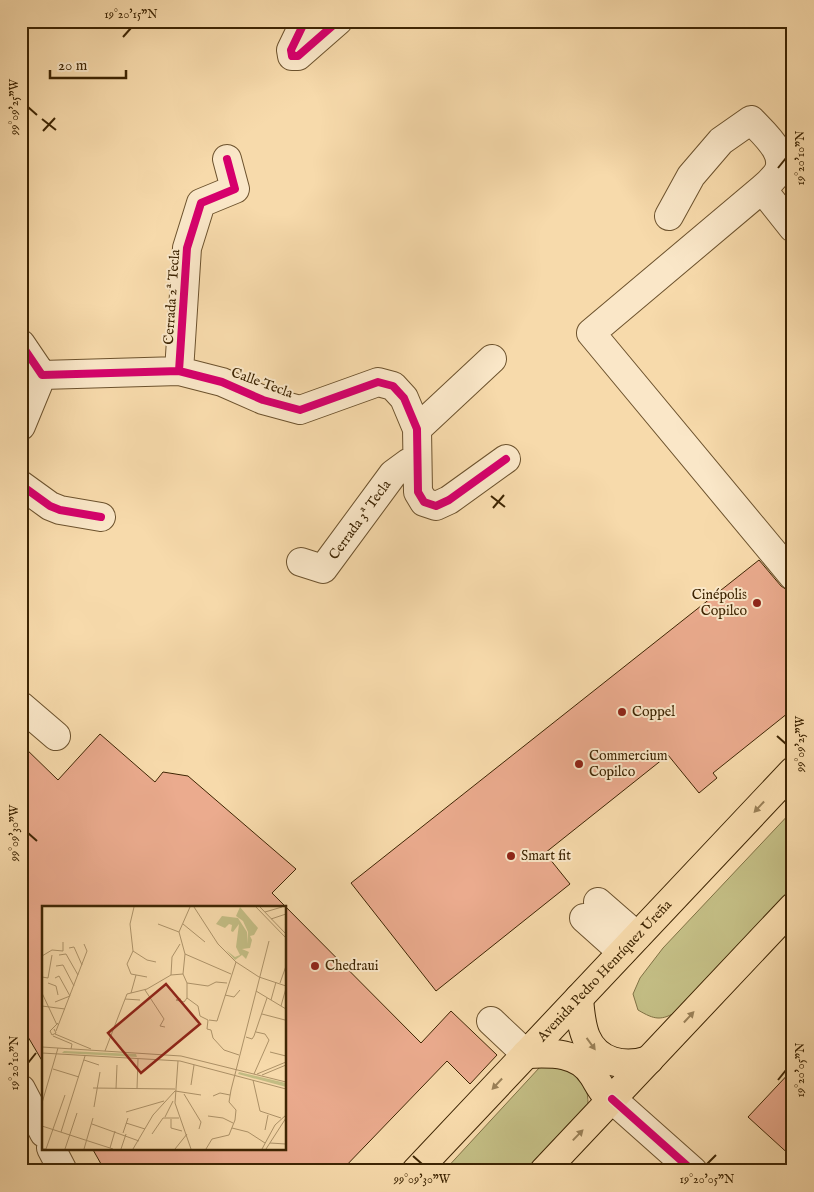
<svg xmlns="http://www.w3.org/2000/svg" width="814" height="1192" viewBox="0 0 814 1192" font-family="'IM FELL English',serif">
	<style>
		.green { fill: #c3bd84; stroke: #807144 }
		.building { fill: #ebab8e; stroke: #3e2503 }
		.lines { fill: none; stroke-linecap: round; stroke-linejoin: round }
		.minor-casing { stroke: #6c522d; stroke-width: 30 }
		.major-casing { stroke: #3e2503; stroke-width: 30 }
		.minor { stroke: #fae7c8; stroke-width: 28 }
		.major { stroke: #f7daab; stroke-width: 28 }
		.cycleway-casing { stroke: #fae7c8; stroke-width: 11 }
		.cycleway { stroke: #d6006c; stroke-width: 8 }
		.oneway { fill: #9a8057 }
		.ticks { fill: none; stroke: #3e2503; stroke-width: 2 }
		.poi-dot { fill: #8f2418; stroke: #fae7c8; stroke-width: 2 }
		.labels { text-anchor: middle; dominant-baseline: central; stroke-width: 4; stroke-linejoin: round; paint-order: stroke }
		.street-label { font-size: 14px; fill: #3e2503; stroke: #fae7c8 }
		.poi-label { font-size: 14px; fill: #3e2503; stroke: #fae7c8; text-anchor: start }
		.inset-road { fill: none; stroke: #ad9268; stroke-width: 1 }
		.view { fill: #8f2418; fill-opacity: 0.15; stroke: #8f2418; stroke-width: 2.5 }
		.inset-edge { fill: none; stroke: #3e2503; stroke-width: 2.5 }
		.neatline { fill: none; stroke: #3e2503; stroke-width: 2 }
		.ticks-label { font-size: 12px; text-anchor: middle; fill: #3e2503 }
	</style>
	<rect width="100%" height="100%" fill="#f7daab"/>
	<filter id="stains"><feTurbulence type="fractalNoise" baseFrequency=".004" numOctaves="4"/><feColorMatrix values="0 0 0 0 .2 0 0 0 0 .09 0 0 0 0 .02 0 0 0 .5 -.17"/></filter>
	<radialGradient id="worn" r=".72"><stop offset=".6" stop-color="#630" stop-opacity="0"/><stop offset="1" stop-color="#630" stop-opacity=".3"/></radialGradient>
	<path class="green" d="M793 810V888L678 1011C661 1021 655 1020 638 1010L633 994 640 978 663 948Z
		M553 1063C577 1069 588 1079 588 1104L526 1171H444L540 1067Z"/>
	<path class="building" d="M759 560 781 586 787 590 793 591V709L713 773 717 778 699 793 668 755 545 853 570 884 436 991 351 883Z
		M100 734 155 782 163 772 188 776 296 869 272 893 421 1043 451 1011 497 1055 470 1084 447 1061 341 1171H105L92 1148H285V907H44V1064L21 1025V744L58 780Z
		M793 1069V1158L748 1117Z"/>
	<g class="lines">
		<defs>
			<path id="minor" d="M305 21 291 50 292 56H298L338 21
				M669 216 691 176 721 141 751 120C763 133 791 156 776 175 772 180 767 185 762 189
				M793 228 762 189 591 333 793 576
				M21 344 42 375 179 371 222 382 263 400 300 410 378 382 393 386 404 398 417 429 418 492 424 502 436 506 449 500 506 459
				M179 371 187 248 201 203 235 189 227 159
				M21 426 42 375
				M417 429 492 359
				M21 485 50 506 60 510 101 517
				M301 562 323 569 393 474 408 463 417 459
				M21 706 56 736
				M598 902 637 936
				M584 918 622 952
				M491 1021 526 1054
				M21 1089 44 1133
				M612 1099 693 1171
				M51 1148 63 1171"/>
			<g id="major">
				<path d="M579 998C580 1011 581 1025 586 1037 597 1063 625 1068 649 1060"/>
				<path d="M526 1054C550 1053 578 1051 593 1075 599 1084 602 1093 612 1099"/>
				<path id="s1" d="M416 1171 793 771"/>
				<path d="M544 1171 793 907"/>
			</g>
		</defs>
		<use href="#minor" class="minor-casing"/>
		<use href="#major" class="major-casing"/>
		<use href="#minor" class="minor"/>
		<use href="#major" class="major"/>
		<defs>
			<path id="cycleway" d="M305 21 291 50 292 56H298L338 21
				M21 344 42 375 179 371 222 382 263 400 300 410 378 382 393 386 404 398 417 429 418 492 424 502 436 506 449 500 506 459
				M179 371 187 248 201 203 235 189 227 159
				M21 485 50 506 60 510 101 517
				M612 1099 693 1171"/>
		</defs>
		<use href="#cycleway" class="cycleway-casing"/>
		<use href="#cycleway" class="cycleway"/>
	</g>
	<defs><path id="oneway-solid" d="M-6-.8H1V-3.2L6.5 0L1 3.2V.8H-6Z" transform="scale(1.25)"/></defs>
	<g class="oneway">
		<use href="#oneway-solid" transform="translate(759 807) rotate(133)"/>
		<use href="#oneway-solid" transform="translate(689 1017) rotate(-47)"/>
		<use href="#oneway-solid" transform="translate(591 1044) rotate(54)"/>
		<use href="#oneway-solid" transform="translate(497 1084) rotate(133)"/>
		<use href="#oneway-solid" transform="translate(578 1135) rotate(-46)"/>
	</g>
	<path class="ticks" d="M123 37 131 28M28 107 37 115M42 119 56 130M43 131 55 118M778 168 786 158M491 496 505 507M493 508 504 495M777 736 786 744M28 833 37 841M28 1063 36 1053M778 1080 786 1070M413 1156 422 1164M707 1164 716 1155"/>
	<g class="poi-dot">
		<circle cx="757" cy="603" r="5"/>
		<circle cx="622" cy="712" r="5"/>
		<circle cx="579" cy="764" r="5"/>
		<circle cx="511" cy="856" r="5"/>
		<circle cx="315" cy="966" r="5"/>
	</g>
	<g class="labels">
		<g class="street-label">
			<text transform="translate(172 297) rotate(-86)">Cerrada 2ª Tecla</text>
			<text transform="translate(262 383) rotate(20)">Calle Tecla</text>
			<text transform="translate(360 520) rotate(-54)">Cerrada 3ª Tecla</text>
			<text stroke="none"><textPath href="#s1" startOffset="275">Avenida Pedro Henríquez Ureña</textPath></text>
		</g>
		<g class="poi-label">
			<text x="747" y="595" text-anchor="end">Cinépolis<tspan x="747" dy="16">Copilco</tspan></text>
			<text x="632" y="712">Coppel</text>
			<text x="589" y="756">Commercium<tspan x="589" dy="16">Copilco</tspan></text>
			<text x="521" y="856">Smart fit</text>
			<text x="325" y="966">Chedraui</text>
		</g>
	</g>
	<g transform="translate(42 906)">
		<rect width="244" height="244" fill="#f7daab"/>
		<path d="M198 1 216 22 212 29 208 30 210 34 208 42 200 43 207 46 204 53 200 49 193 54 184 44 193 51 198 49 194 41 197 18 191 26 189 25 190 19 187 18 183 22 174 18 180 10 196 12 205 26V38L206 26 201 15 194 10ZM22 145 94 148 95 151 20 147ZM197 166 244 177V181L196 168Z" fill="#c3bd84"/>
		<path class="inset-road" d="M92 1 88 18 91 45 85 58 89 68 105 71M148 1 137 26 143 48 141 68 145 77V92L156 100 158 110 166 114 165 123 169 124 171 132 182 144 197 149M152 1 176 38 194 56 217 71 244 80M214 1 244 32M218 1 244 28M223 6 240 1M229 13 244 8M116 18 137 26M141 18 163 36M27 42 32 41 40 59M91 45 105 54 114 56M143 48 189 68M17 49 24 48 36 69M0 50 10 44 21 45V36M14 60 21 59 32 80M129 69 130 51 138 38M0 71 6 72 10 49M13 72 17 70 28 90 13 96M6 77 14 80 16 89M145 77 166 80 174 76 185 77M238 77 244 60M103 84 122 113 118 120 123 121M214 85 244 103M0 87 15 119M89 87 94 69M183 89 192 91 198 84M83 93 98 94M139 93 134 94 142 96 145 92M229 94 234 76M0 100 23 103M239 100 244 82M220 108 243 114M167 114 175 115 194 56M12 123 14 127 10 129 8 125 16 117M14 125 45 45 42 38M13 128 49 143M11 130 30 138 29 143M204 131 210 133 212 130 225 92M0 141 139 150 244 176M63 145 85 88 105 83 129 69 141 68M228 146 244 150M0 147 138 155 244 183M42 154 57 159M136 155 133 197 149 243M11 163 37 171M212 168 227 134 223 128 214 126M215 168 244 156M220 169 244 159M211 174 218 205 239 212M149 179 152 159M51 182 133 183M74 183 75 159M95 183 96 153M142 188 159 216 157 223M171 190 178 187 188 189M0 197 16 142M52 201 58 166M84 206 122 195M166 210 181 212 191 217M123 211 131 195M129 213V222L140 225M84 217 103 223M50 218 97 235M0 220 71 243M190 222 206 226 223 237M223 224 226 209M19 226 43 150M81 227 86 212M110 228 121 212H137M228 237 244 238M68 242 73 225M1 243H4L23 189M23 243 35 207M42 243 51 212M79 243 84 228M91 243 111 209 133 185 159 189M133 243 145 228M164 243 170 233 187 229 193 214 194 204 187 196 189 184 227 35M220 243 233 219 244 209M224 243 244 212"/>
		<path class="view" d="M124 78 158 118 99 167 66 127Z"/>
		<rect width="244" height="244" class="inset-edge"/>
	</g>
	<rect width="814" height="1192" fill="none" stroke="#f7daab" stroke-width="55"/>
	<path d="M50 70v8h76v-8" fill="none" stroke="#3e2503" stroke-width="2.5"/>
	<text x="58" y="70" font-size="15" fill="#3e2503" stroke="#fae7c8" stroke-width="4" paint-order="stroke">20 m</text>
	<rect x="28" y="28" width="758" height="1136" class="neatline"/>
	<g class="ticks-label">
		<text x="131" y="18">19°20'15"N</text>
		<text transform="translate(14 107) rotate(-90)" y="4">99°09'25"W</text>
		<text transform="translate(800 158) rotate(-90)" y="4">19°20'10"N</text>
		<text transform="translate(800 744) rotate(-90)" y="4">99°09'25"W</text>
		<text transform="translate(14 833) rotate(-90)" y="4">99°09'30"W</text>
		<text transform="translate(14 1063) rotate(-90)" y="4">19°20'10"N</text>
		<text transform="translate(800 1070) rotate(-90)" y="4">19°20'05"N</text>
		<text x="422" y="1183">99°09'30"W</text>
		<text x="707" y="1183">19°20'05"N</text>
	</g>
	<rect width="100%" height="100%" filter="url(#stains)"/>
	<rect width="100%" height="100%" fill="url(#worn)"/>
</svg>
